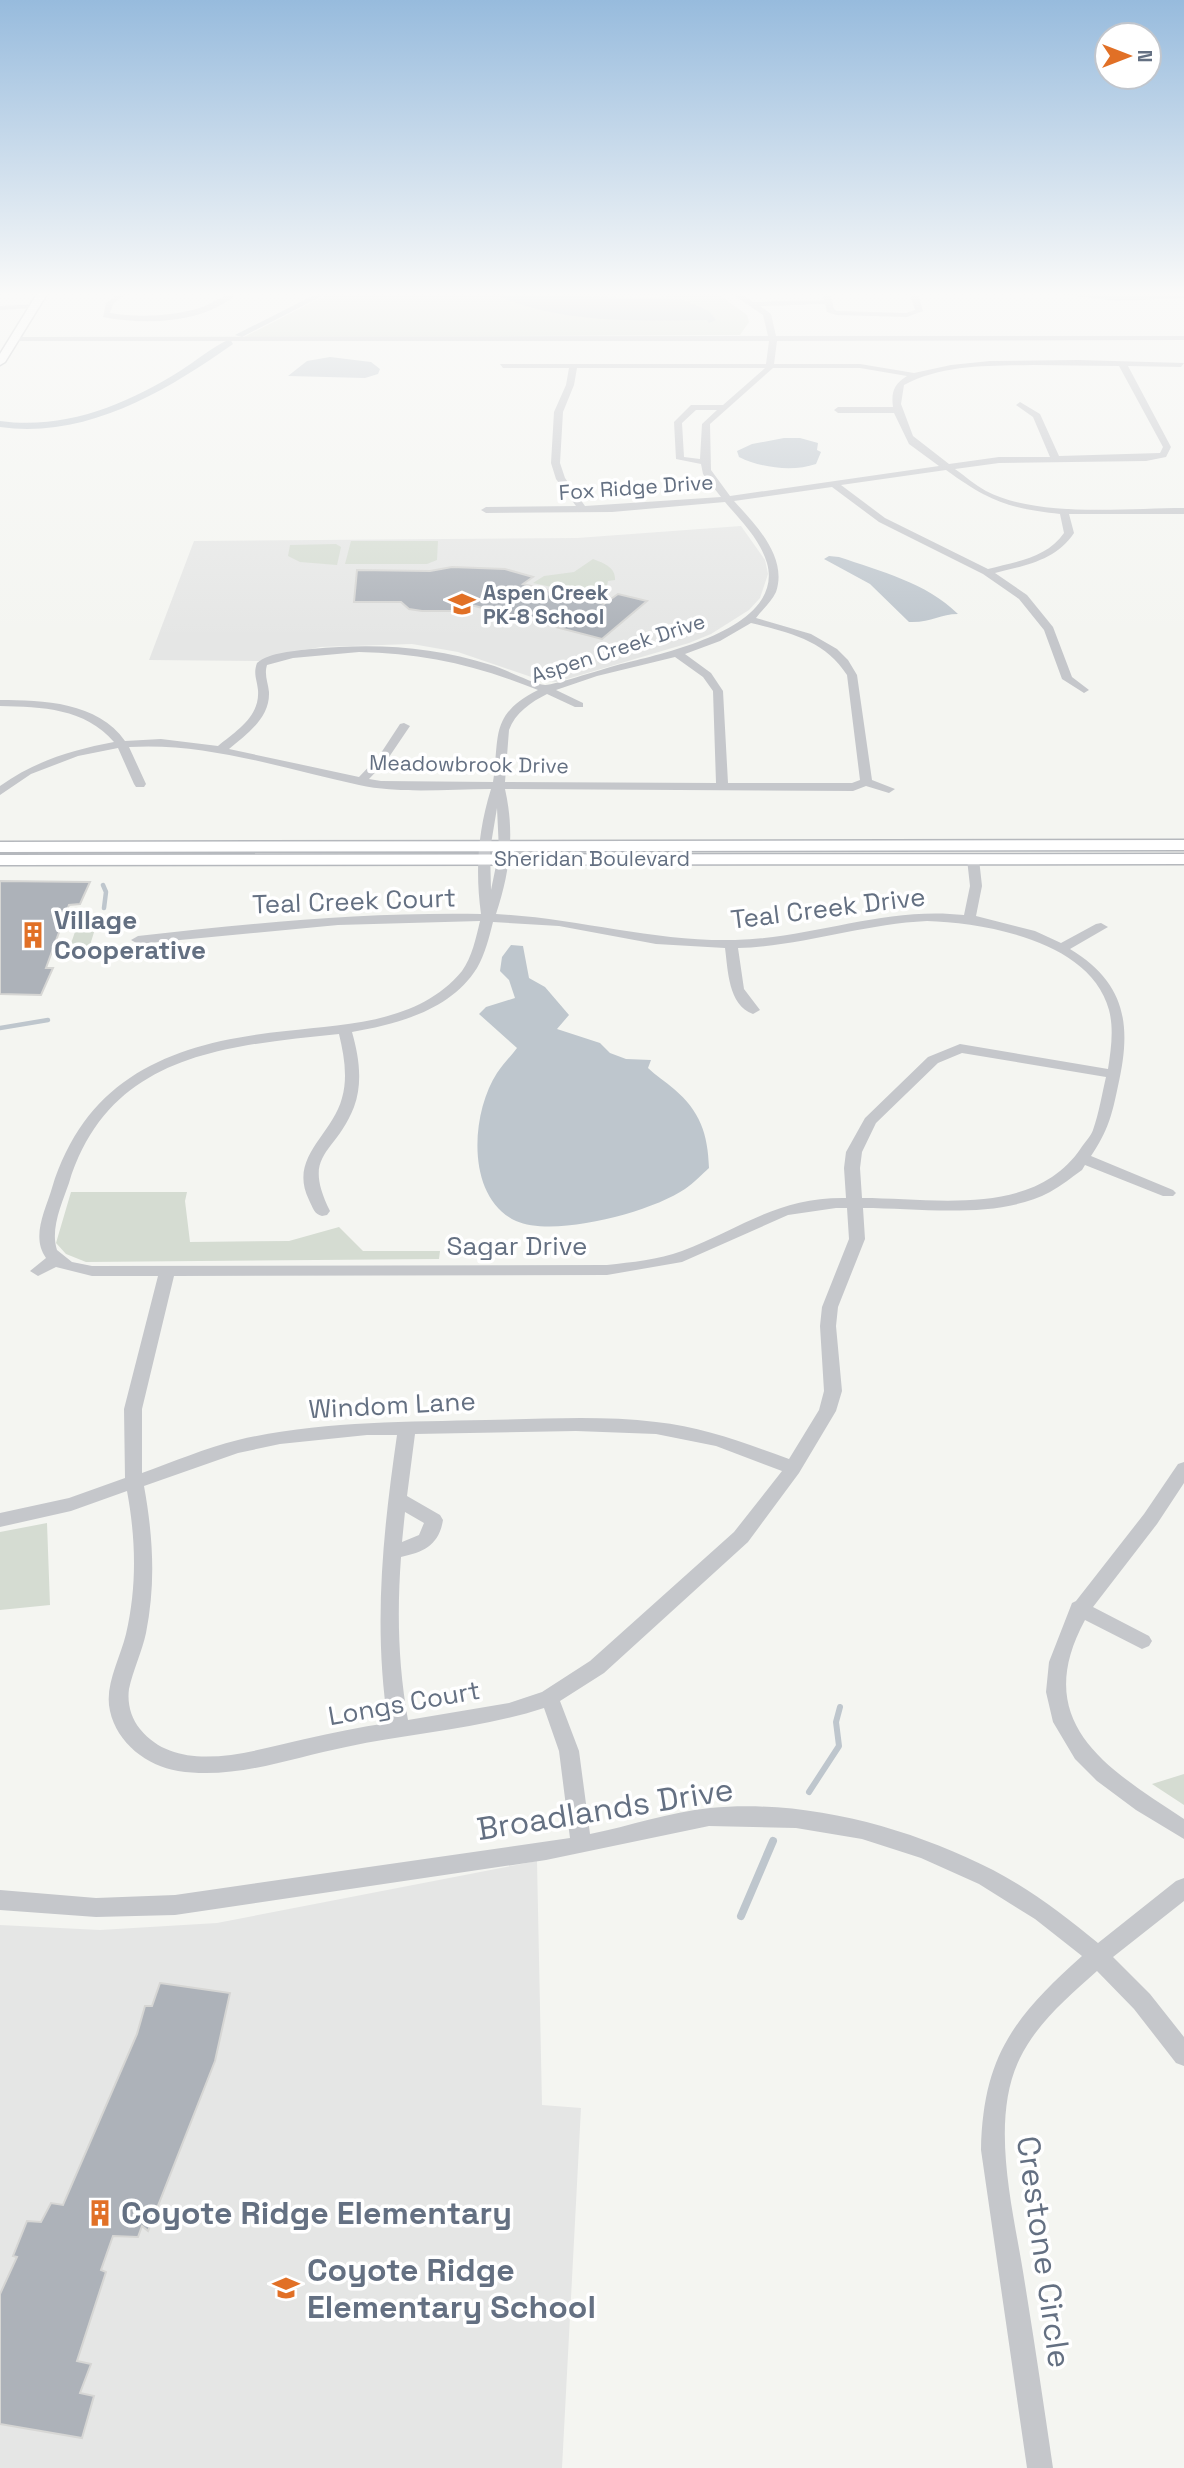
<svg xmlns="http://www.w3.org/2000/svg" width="1184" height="2468" viewBox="0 0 1184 2468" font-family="'Space Grotesk',sans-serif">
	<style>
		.built { fill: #e5e6e5 }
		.green { fill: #d5dcd2 }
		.water { fill: #bec6cd }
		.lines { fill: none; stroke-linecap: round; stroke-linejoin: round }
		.stream-far2 { stroke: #bec6cd; stroke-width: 4.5 }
		.stream-far1 { stroke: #bec6cd; stroke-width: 6 }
		.stream { stroke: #bec6cd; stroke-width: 8 }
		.canal { fill: #bec6cd; fill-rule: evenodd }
		.building { fill: #adb2b9; stroke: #d6d6d4; stroke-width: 2 }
		.major-casing { stroke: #b5b8bd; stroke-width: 3 }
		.minor { fill: #c5c7cb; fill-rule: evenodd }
		.major { fill: #fff; fill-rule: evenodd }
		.labels { text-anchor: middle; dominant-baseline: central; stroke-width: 7; stroke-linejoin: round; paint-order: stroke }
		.far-street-label { font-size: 21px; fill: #647082; stroke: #fff }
		.far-poi-label { font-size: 21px; font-weight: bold; fill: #647082; stroke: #fff; text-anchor: start }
		.street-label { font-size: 26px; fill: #647082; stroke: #fff }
		.poi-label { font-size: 26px; font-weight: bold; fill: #647082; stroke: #fff; text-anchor: start }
		.near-street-label { font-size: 32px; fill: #647082; stroke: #fff }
		.near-poi-label { font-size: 32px; font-weight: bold; fill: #647082; stroke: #fff; text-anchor: start }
	</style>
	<rect width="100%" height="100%" fill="#f4f5f1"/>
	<path class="built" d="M741 526 765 560 768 574 760 598 749 610 711 634 689 643 557 682 543 681 458 652 412 644 320 647 259 661 149 660 194 541 577 538Z
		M537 1861 542 2105 581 2108 562 2468H0V1925L100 1930 217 1923Z"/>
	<path class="green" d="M328 294 657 297 718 294 747 315 749 322 740 335 244 337Z
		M351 541H438L437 560 427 564H345Z
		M336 544 341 547 337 565 300 562 288 556 290 545Z
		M593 559C603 563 616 567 615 580L608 581 607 586 593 596 533 583 544 576 574 572Z
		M76 929H95L87 955H67Z
		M71 1192H187L185 1201 190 1242 289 1241 339 1227 363 1251H440L439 1259 86 1262 66 1254 56 1243Z
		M47 1523 50 1605 0 1610V1532Z
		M1184 1774V1805L1152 1784Z"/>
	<path class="water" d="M492 294 684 300 709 311 716 320 709 323 707 320C633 321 561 324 492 294Z
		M330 357 371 362 380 369 378 374 365 378 288 376 307 361Z
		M784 438H800L818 443 817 450 821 452 816 464C793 472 761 468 739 457L737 451 752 444Z
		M829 556 839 557C880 571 927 583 958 614 940 614 931 623 909 622L870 584 824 559Z
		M511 945 523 946 529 978 545 987 569 1015 557 1029 600 1043 610 1053 626 1059 651 1060 648 1068C656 1076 665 1081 674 1089 700 1111 708 1134 709 1168 702 1174 694 1183 685 1189 651 1212 555 1238 516 1221 465 1197 471 1113 497 1073 503 1064 511 1056 517 1048L479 1014 486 1007 515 998 509 980 500 971 502 957Z"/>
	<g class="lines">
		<path class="stream-far2" d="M103 885 106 892 104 908
			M0 1028 48 1020"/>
		<path class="stream-far1" d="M809 1792 839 1746 836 1722 840 1707"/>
		<path class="stream" d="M741 1916 773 1841"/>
		<path class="canal" d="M316 294H326L242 337 235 335Z
			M1059 294H1184V298L1116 301Z
			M230 339 233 344C165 392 86 439 0 427V421C65 430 125 405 180 371 196 361 212 347 230 339Z"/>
	</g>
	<path class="building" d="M452 567 505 569 533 577 523 584 604 604 618 594 647 601 602 639 471 605 470 608H458L457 611H422L409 609 401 602H354L357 570 430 571Z
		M0 881 90 882 80 904 69 905 46 968H53L41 995 0 994Z
		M160 1983 230 1993 215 2061 148 2231 142 2226 138 2237 113 2236 101 2270 106 2272 77 2361 91 2364 80 2393 94 2396 82 2438 0 2424V2294L17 2257 13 2256 27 2221 41 2222 51 2203 63 2205 137 2034 145 2006H152Z"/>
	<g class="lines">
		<defs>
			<path id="major" d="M37 294H47L5 362 0 365V354Z
				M1184 840V850L0 852V842Z
				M1184 854V864L0 865V855Z"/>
		</defs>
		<use href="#major" class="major-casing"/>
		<path class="minor" d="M118 294H126L113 304 110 313C140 318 172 316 200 308 212 304 224 293 236 294 204 324 143 325 103 317L106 303Z
			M561 294H714L710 296H565Z
			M732 294H741L753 302 824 300 822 294H830L834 309 837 311 906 313 915 310 910 294H918L923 311 907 317 836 315 827 312 825 304 760 306 771 314 776 336H1184V340L777 341 774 364H860L914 373 951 365 990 361 1078 360 1184 363 1181 367 1128 366 1171 447 1166 457 1146 461 999 463 955 469C965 476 975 485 986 491 1037 518 1127 508 1184 508V514H1069L1074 533C1055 561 1026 565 995 573L1027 595 1053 627 1072 677 1089 690 1084 693 1062 679 1044 630 1019 599 983 574 879 522 832 487 734 501C755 524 788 557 776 592 772 601 762 610 756 618L811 634 837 649 848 660 857 675 872 780 895 789 889 793 866 786 853 791 505 789C515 833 510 872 496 914 577 918 654 942 735 940 813 938 886 906 964 915L970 886 967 859 973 855 979 859 982 886 976 916 1035 931 1061 943 1096 924 1101 923 1108 927 1070 949C1126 983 1132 1025 1118 1086 1112 1115 1108 1131 1091 1156L1173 1190 1176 1193 1173 1196H1163L1085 1165 1082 1170C1072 1177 1061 1186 1050 1192 997 1220 921 1208 863 1208L865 1239 838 1307 836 1326 842 1391 836 1411 799 1473 748 1542 604 1673 560 1701 579 1751 590 1834C630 1826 669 1812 710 1808 806 1799 908 1827 993 1870 1031 1890 1065 1916 1098 1943L1176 1881 1184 1878V1901L1113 1957 1150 1994 1184 2037V2066L1176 2063 1134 2009 1097 1971C1069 1996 1037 2023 1020 2058 988 2123 1015 2216 1025 2284 1035 2345 1044 2407 1053 2468H1027L981 2150C983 2056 1014 2017 1082 1956L1035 1919 979 1884 921 1858 862 1839 796 1828 709 1826 546 1860 175 1915 96 1917 0 1910V1890L96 1898 175 1895 570 1838 559 1751 544 1708C480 1729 412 1733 346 1747 291 1758 235 1780 178 1771 147 1766 117 1743 110 1711 104 1686 120 1659 126 1634 137 1586 136 1540 127 1491L71 1511 0 1527V1513L69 1498 125 1478 124 1409 158 1276H92L56 1267 38 1276 30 1271 46 1258C31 1237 45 1211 52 1188 87 1074 176 1042 286 1031 347 1024 419 1023 462 971 472 957 476 938 480 921L338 925 138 944 131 940 138 936C252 923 366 912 481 914 475 870 478 831 491 789 448 789 400 794 359 785 284 769 207 742 129 747L146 784 144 787H136L134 784 118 748 78 756 31 774 0 795V786C35 761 72 750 114 742 85 708 42 707 0 706V700C43 700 98 702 125 741L161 739 218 746C236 731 260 717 258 690 257 679 253 674 257 663 270 652 295 651 312 649 373 643 432 646 491 665 505 669 533 684 545 685 551 686 609 667 621 664 665 653 785 628 767 563 760 539 740 520 725 502L612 512 486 513 481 510 486 507 576 506 556 479 551 463 554 412 566 385 569 368H503L500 364H766L769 341H14L10 339 14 337 768 336 763 315ZM1033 365 1119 366 1163 447 1160 453 1059 456 1040 414 1020 402 1016 405 1033 417 1050 457H999L949 464 913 436 901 404 904 385C943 364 990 366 1033 365ZM577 368H765L723 405H691L674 422 676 459 701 464 703 474 721 497 585 506 565 478 560 463 563 412 574 385ZM773 368H860L907 376C894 384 891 392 893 407H838L834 410 838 413H894L909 444 939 466 730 496 711 470 710 424ZM696 410H717L702 424 700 459 684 457 682 423ZM946 470C989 501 1007 508 1060 514L1064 533C1047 558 1015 562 988 569L885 518 841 485ZM751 623C788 632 825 640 847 675L860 780 852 783H728L723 691 711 673 685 654 720 641ZM359 652C423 653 479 666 538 690 489 715 500 736 493 782L381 781 369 779 387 760 410 726 404 723 400 724 379 756 359 777 229 749C247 734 270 718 269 692 268 682 264 675 267 665L293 658ZM675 657 703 677 713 691 716 783 505 782 509 730C515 713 531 702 547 694L575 707H583V703L556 690 597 676ZM497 808 499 851 491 890 490 850ZM927 921C986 923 1091 941 1109 1010 1114 1029 1111 1050 1108 1069L960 1044 928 1057 865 1118 846 1152 844 1168 846 1198C778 1197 742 1228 682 1251 658 1260 632 1262 607 1265L92 1266 72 1262 57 1250C50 1229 62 1203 69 1183 109 1054 224 1046 339 1034 344 1055 348 1077 342 1098 332 1136 288 1157 309 1200 313 1208 314 1214 322 1216L327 1215 330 1211C301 1152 335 1156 354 1107 363 1082 359 1057 352 1032 398 1024 451 1010 477 968 485 954 489 938 493 922L559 926 656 944 725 948C728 970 728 1005 753 1014L760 1010 744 989 738 948C803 946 863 924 927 921ZM962 1053 1106 1077C1102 1094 1099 1113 1093 1130 1091 1136 1085 1142 1081 1148 1034 1218 934 1198 862 1198L860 1168 862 1152 876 1123 938 1063ZM836 1208H847L849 1239 822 1307 820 1326 824 1391 819 1410 789 1459C745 1443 703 1427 656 1422 600 1415 542 1419 486 1420 403 1422 319 1421 238 1440 205 1448 173 1462 142 1473V1409L174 1276 607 1275 682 1262 788 1215ZM576 1431 656 1434 716 1446 782 1471 734 1532 590 1661 542 1692 509 1703 408 1720C398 1665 397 1612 401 1557 424 1552 439 1545 443 1520L440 1515 407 1496 415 1434ZM367 1435H397C383 1532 373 1625 388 1723 360 1727 332 1733 305 1739 254 1750 179 1777 140 1729 131 1718 127 1703 129 1689 133 1670 142 1652 146 1633 156 1583 153 1536 144 1486L238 1453 280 1444ZM405 1512 424 1523 419 1535 402 1542Z
			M37 304 34 308 0 310V306Z
			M1184 1462V1483L1157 1524 1093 1607 1149 1636 1152 1641 1149 1646 1142 1649 1085 1620C1029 1723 1108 1769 1184 1819V1839L1136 1810 1097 1781 1075 1759 1053 1722 1046 1692 1049 1662 1072 1603 1076 1601 1144 1514 1178 1464Z"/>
		<use href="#major" class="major"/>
	</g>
	<linearGradient id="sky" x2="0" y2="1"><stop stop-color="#97bbdd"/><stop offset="0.46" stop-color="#fafaf9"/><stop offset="1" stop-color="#fafaf9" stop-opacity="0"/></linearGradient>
	<rect width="1184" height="639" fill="url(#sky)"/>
	<defs>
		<symbol id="school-bare" viewBox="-9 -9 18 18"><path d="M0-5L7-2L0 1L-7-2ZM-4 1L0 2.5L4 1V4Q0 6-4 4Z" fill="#e17026" stroke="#fff" stroke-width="2.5" paint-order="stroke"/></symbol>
		<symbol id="building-bare" viewBox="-9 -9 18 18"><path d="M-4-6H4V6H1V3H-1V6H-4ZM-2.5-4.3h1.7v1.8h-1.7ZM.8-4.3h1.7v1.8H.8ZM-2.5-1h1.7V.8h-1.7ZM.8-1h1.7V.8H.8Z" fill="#e17026" stroke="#fff" stroke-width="2.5" paint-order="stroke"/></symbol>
	</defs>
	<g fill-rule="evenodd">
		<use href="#school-bare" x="443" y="585" width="38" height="38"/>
		<use href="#building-bare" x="14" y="916" width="38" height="38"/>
		<use href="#building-bare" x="81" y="2194" width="38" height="38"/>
		<use href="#school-bare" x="267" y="2269" width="38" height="38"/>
	</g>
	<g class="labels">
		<g class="far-street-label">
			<text transform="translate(636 487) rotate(-4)">Fox Ridge Drive</text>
			<text transform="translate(618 648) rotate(-18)">Aspen Creek Drive</text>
			<text transform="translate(469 764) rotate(1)">Meadowbrook Drive</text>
			<text x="592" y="858">Sheridan Boulevard</text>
		</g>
		<g class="far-poi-label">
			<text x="483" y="592">Aspen Creek<tspan x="483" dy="24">PK-8 School</tspan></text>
		</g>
		<g class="street-label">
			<text transform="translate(354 901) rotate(-2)">Teal Creek Court</text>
			<text transform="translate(828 908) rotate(-7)">Teal Creek Drive</text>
			<text x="517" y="1246">Sagar Drive</text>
			<text transform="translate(392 1405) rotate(-3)">Windom Lane</text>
			<text transform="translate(404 1703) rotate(-10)">Longs Court</text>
		</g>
		<g class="poi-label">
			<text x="54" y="920">Village<tspan x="54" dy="30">Cooperative</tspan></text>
		</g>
		<g class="near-street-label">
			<text transform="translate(605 1809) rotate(-9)">Broadlands Drive</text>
			<text transform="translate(1044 2252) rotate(82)">Crestone Circle</text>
		</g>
		<g class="near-poi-label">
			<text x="121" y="2213">Coyote Ridge Elementary</text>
			<text x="307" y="2270">Coyote Ridge<tspan x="307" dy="37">Elementary School</tspan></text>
		</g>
	</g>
	<g transform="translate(1128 56) rotate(90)"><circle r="33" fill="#ffffff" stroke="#c1c6cd" stroke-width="2"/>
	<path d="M0-5L12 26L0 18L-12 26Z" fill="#e17026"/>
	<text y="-10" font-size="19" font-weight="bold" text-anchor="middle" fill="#647082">N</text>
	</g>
</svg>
